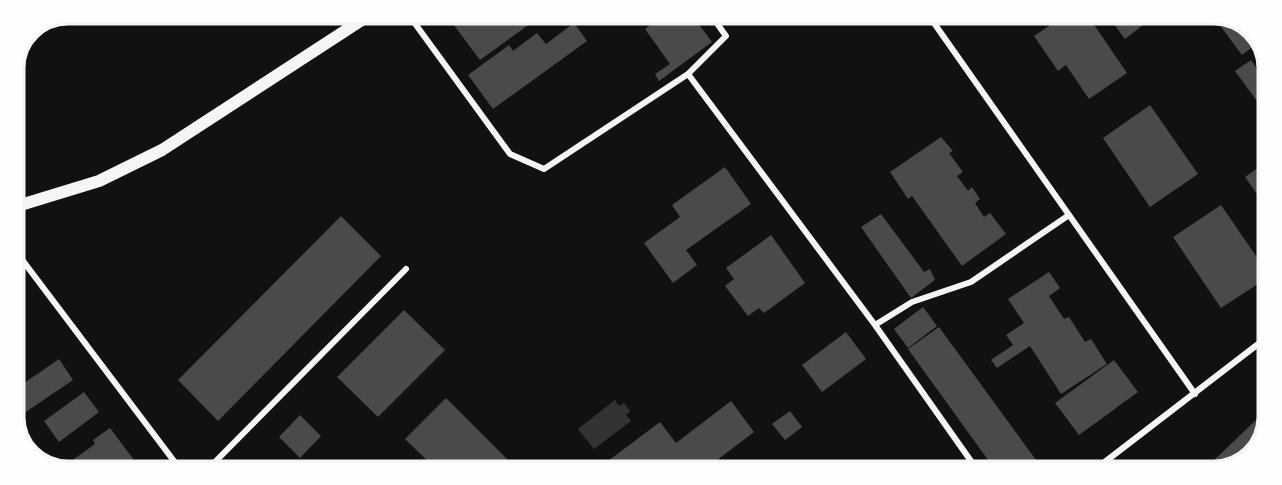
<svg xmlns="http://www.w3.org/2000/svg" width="1282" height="485" viewBox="0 0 1282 485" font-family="'Sofia Sans Condensed',sans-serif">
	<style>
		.water { fill: #333 }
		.building { fill: #4a4a4a }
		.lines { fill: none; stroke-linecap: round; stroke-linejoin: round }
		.minor { stroke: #f5f5f5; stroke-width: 6 }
		.secondary { stroke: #f5f5f5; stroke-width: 12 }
		.rim { fill: none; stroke: #f5f5f5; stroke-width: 3 }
	</style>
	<rect width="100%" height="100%" fill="#111"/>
	<path class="water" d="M615 400 619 406 624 403 630 411 626 415 631 421 594 449 578 429Z"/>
	<path class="building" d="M458 15H542L480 60 450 20Z
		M663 15H692L712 42 659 81 655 74 670 64 645 29Z
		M1064 16H1088L1127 73 1089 99 1066 65 1058 71 1034 36Z
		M1108 16H1145L1148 21 1125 39Z
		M1213 16H1232L1257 34 1260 41 1242 55Z
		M574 23 587 41 493 109 468 75 509 45 513 51 537 33 546 44Z
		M1251 60 1258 70 1268 64V116L1235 71Z
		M1150 105 1198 174 1150 207 1103 138Z
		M941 137 953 151 949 153 963 172 957 176 968 191 972 187 980 199 975 203 984 217 990 213 1006 234 962 266 912 196 908 199 890 172Z
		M1268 161 1267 197 1262 201 1245 177Z
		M725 167 751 204 686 250 697 265 673 283 644 243 680 217 672 205Z
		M1221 205 1267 272V278L1221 308 1173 237Z
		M881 214 924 272 930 269 935 280 911 298 861 227Z
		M341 216 381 256 218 421 178 380Z
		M771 235 805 283 764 313 759 308 748 316 725 286 734 279 726 268Z
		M1049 272 1060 288 1049 296 1064 319 1069 317 1085 342 1091 339 1107 364 1061 394 1030 346 997 368 991 360 1013 345 1006 335 1024 323 1008 299Z
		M923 307 937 326 908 348 894 329Z
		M404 310 445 350 378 417 337 377Z
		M939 327 1044 471H996L908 349Z
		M846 332 866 359 822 392 802 365Z
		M59 359 73 380 14 420V390Z
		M1114 360 1138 392 1079 435 1055 403Z
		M84 392 99 412 59 442 44 421Z
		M446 398 518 470 436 469 405 439Z
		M731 401 754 432 708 467 703 460 689 470H596L660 422 676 443Z
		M790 411 802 427 785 440 772 424Z
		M300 415 321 436 300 458 279 437Z
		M1257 419 1266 428V435L1247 461 1217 471 1210 464Z
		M110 428 137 464 131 469H60L95 444 93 440Z"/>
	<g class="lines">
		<path class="minor" d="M408 14 510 154 544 169 688 74 726 36 711 15
			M929 16 1195 394
			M688 74 875 325 978 471
			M14 249 180 469
			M875 325 912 302 971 282 1069 215
			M208 469 406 269
			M1093 471 1266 338"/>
		<path class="secondary" d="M14 207 99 181 162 150 371 14"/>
	</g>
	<path d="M0 0H1282V485H0ZM68 24H1214A44 44 0 0 1 1258 68V417A44 44 0 0 1 1214 461H68A44 44 0 0 1 24 417V68A44 44 0 0 1 68 24Z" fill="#fefefe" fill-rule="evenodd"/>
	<path class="rim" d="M68 24H1214A44 44 0 0 1 1258 68V417A44 44 0 0 1 1214 461H68A44 44 0 0 1 24 417V68A44 44 0 0 1 68 24Z"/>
</svg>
